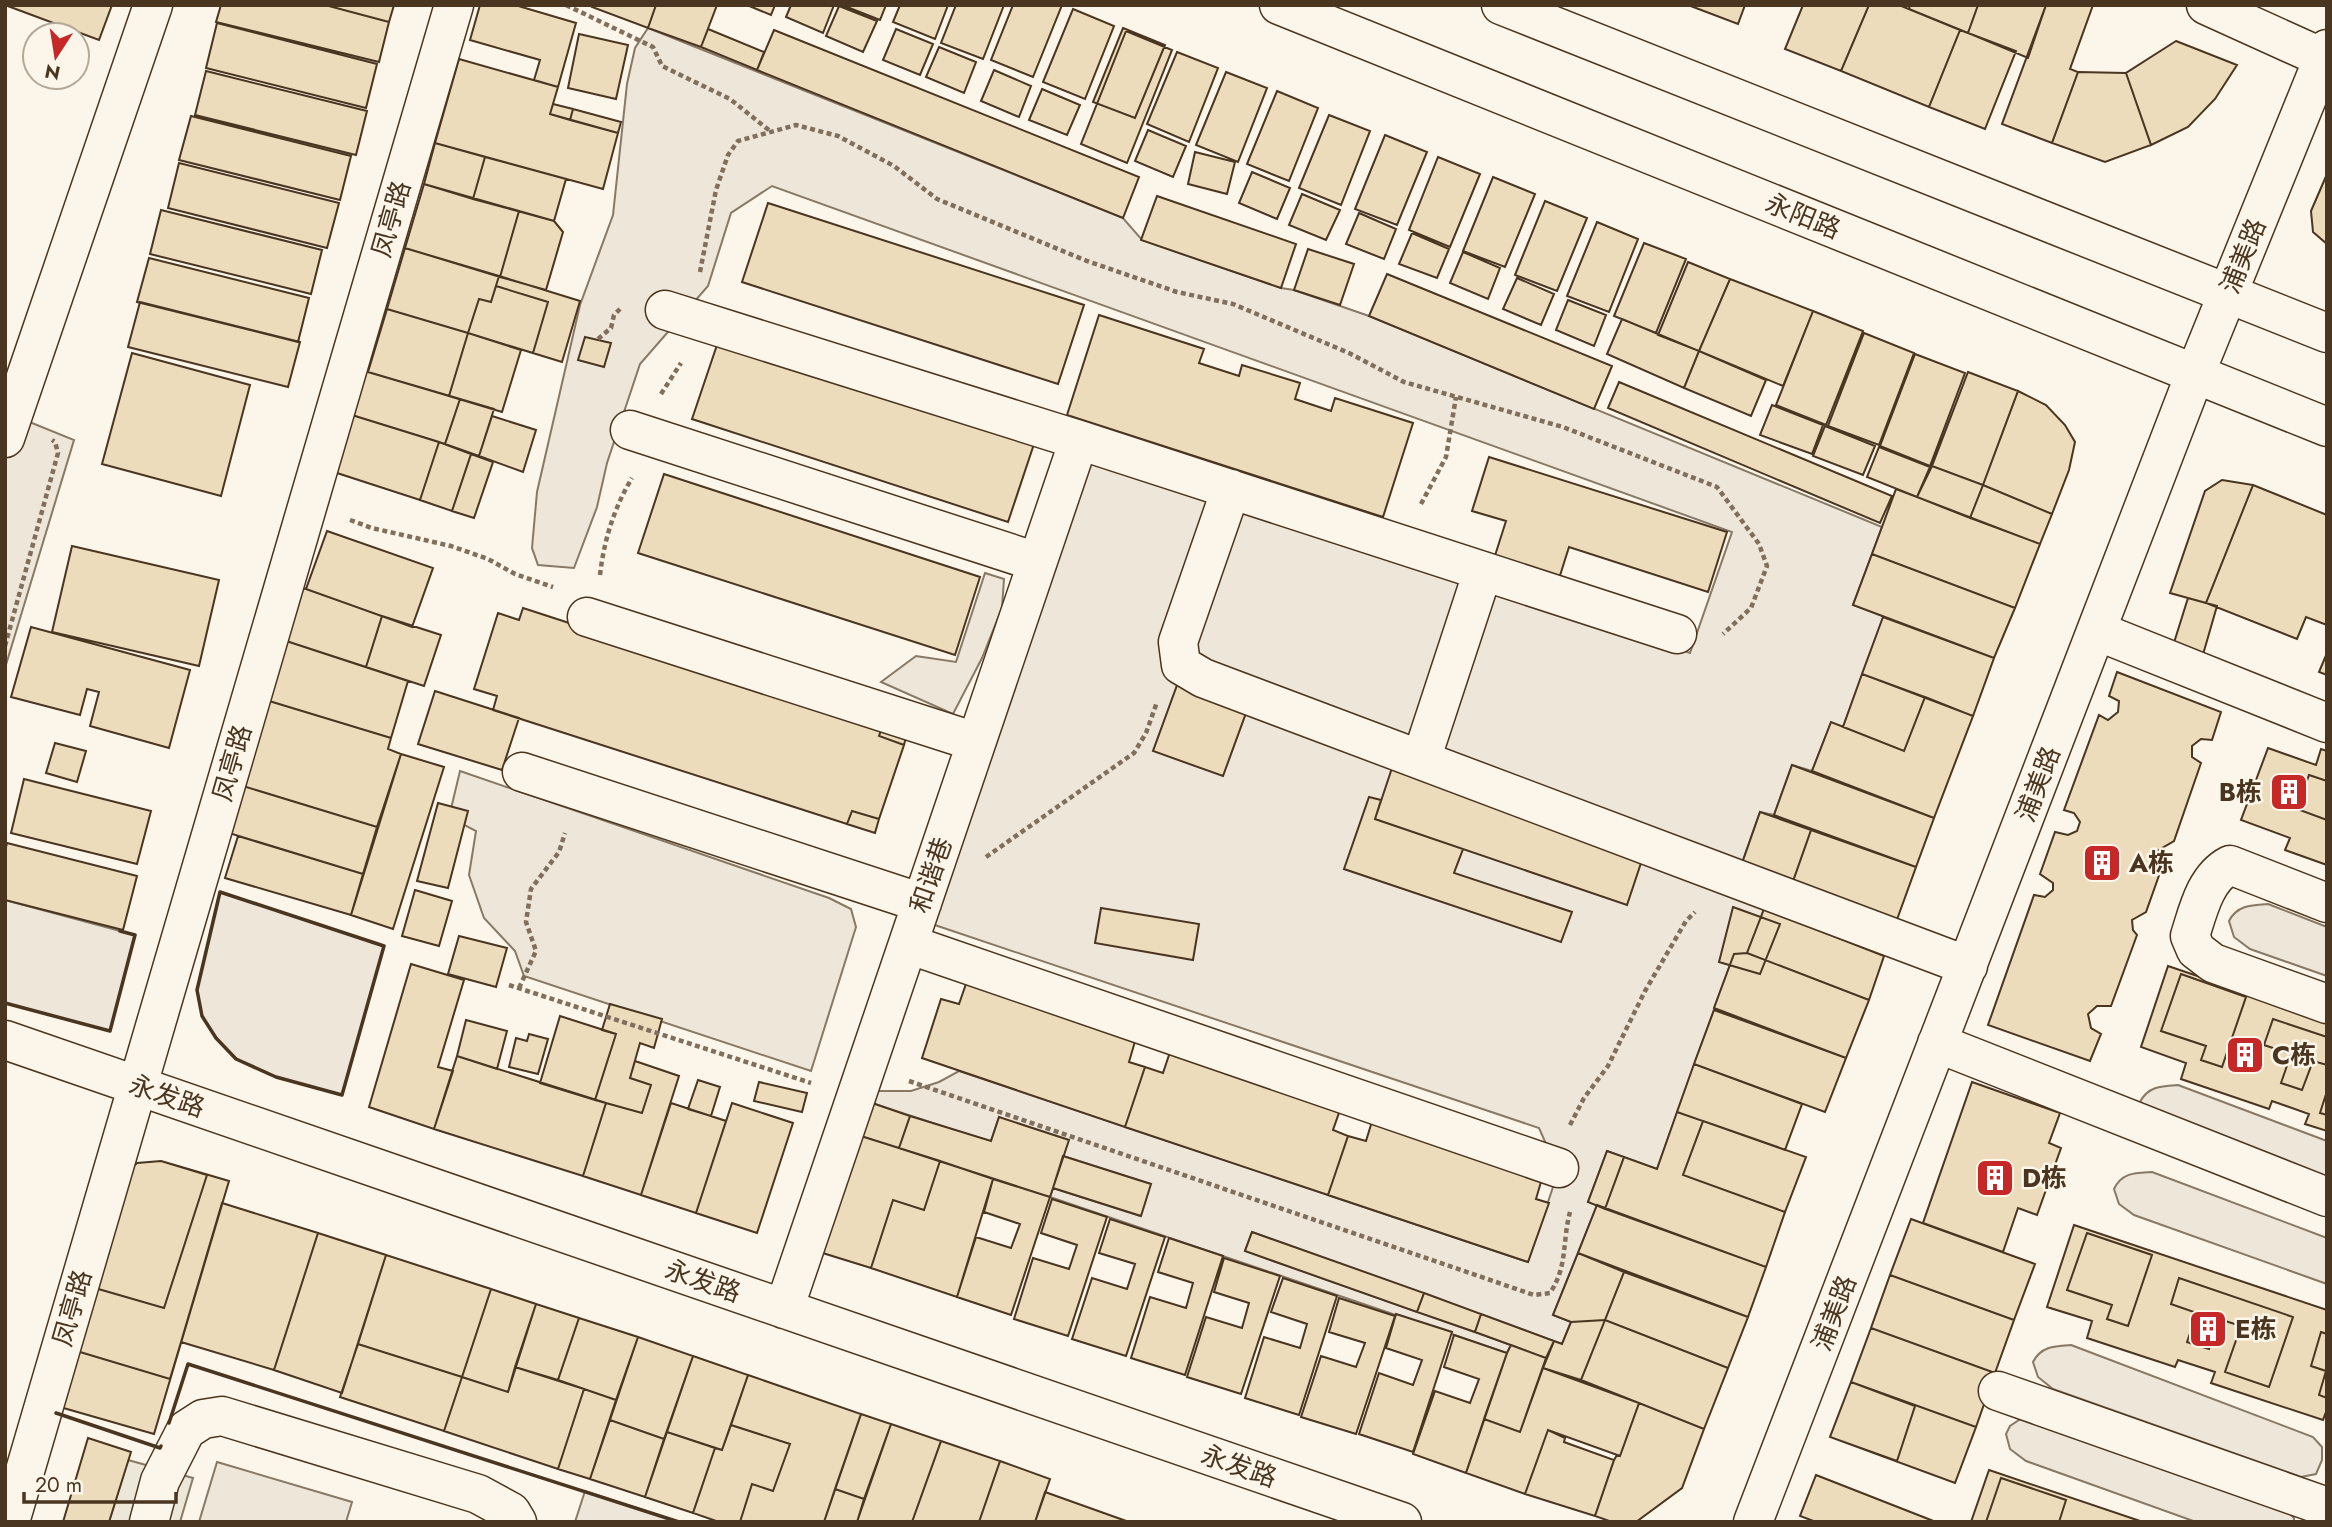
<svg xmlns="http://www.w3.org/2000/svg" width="2332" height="1527" viewBox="0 0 2332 1527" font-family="Jost,'Noto Sans SC',sans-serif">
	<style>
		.green { fill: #ede6d9; stroke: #887966; stroke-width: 2 }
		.parking { fill: #ede7d9; stroke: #887966; stroke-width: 2 }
		.building { fill: #ecdcbc; stroke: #4a3520; stroke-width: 2 }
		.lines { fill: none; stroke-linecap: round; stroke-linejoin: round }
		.minor-casing { stroke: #4a3520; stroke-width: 41 }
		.path { stroke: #7f6f5c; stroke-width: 4.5; stroke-dasharray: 5 3.5; stroke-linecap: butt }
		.minor { stroke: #fbf6e9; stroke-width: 38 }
		.wall { stroke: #4a3520; stroke-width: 3.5 }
		.labels { text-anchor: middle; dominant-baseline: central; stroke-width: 5; stroke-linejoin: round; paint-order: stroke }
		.street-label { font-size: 26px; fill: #4a3520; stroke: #fbf6e9 }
		.poi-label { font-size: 26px; font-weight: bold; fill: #4a3520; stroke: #fbf6e9; text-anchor: start }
	</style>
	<rect width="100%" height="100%" fill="#fbf6e9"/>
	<path class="green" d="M648 28 1123 218 1142 240 1281 288 1294 290 1369 316 1882 527 1853 605 1885 617 1843 727 1831 723 1812 771 1792 765 1774 815 1760 812 1740 869 1775 881 1747 953 1734 954 1657 1169 1607 1151 1588 1202 1597 1205 1553 1315 1571 1322 1562 1344 1252 1232 1245 1251 1511 1345 1507 1353 1050 1197 1053 1188 1140 1216 1150 1184 1063 1156 999 1117 991 1141H987L872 1103 874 1091H911L939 1082 959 1071 1528 1262 1556 1178 1547 1146 1539 1128 920 920 1080 447 1690 653 1732 532 772 186 731 213 708 286 640 364 607 463 597 507 574 568 538 565 532 548 537 492 580 305 613 215 627 84 635 48Z
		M5 412 74 440 5 668Z
		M985 573 1004 579 1002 608 982 658 953 714 881 682 916 656 956 662Z
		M460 771 829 898 851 909 856 927 811 1071 524 976 515 951 484 918 469 875 476 831 449 817Z
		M220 892 384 946 342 1095 276 1077 236 1059 216 1038 202 1016 197 990Z
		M5 900 135 935 110 1031 5 1003Z
		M2268 904 2327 927V976L2250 949 2234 937 2229 921C2237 905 2252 905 2268 904Z
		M2178 1085 2327 1141V1189L2145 1117 2140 1102C2148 1086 2162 1086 2178 1085Z
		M2152 1172 2327 1238V1284L2134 1215 2119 1204 2114 1189C2122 1172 2136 1173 2152 1172Z
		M2071 1345 2313 1437 2322 1447V1460L2316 1474 2301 1477 2053 1389 2038 1377 2033 1362C2041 1346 2055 1346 2071 1345Z
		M2022 1418 2285 1509 2294 1518V1522H2196L2026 1461 2010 1449 2006 1434 2010 1426Z
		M217 1462 352 1502 346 1522H199Z
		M585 1491 679 1522H575Z"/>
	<path class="parking" d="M128 1460 193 1478 180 1522H109Z"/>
	<path class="building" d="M5 5H112L99 40Z
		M221 5H325L389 22 379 62 216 22Z
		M325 5H394L389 22Z
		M480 5H515L576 23 558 87 534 80 540 60 470 40Z
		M593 5H656L648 28 592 7Z
		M656 5H717L701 47 648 28Z
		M747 5H775L771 15Z
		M791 5H834L823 33 786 17Z
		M842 5H886L880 20Z
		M900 5H948L935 39 893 22Z
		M956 5H1004L983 59 941 43Z
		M1013 5H1062L1033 77 991 60Z
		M1688 5H1745L1738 24Z
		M1803 5H1869L1841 71 1785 49Z
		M1869 5H1899L1960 30 1929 107 1841 71Z
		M1910 5H1978L1968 33 1909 9Z
		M1978 5H2046L2028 58 1968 33Z
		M2046 5H2093L2070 69 2078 72 2052 143 2002 124Z
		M839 6 877 21 863 52 826 36Z
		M1073 9 1114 26 1085 99 1043 82Z
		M217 23 377 64 366 108 206 68Z
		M1123 28 1165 45 1135 118 1093 102Z
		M708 29 764 52 757 70 701 47Z
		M896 29 933 44 920 75 883 60Z
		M774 30 1139 177 1123 218 757 70Z
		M1960 30 2016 51 1985 129 1929 107Z
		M1126 31 1172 50 1127 163 1081 144Z
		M579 34 628 45 616 99 568 88Z
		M2176 41 2237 65 2215 99 2188 127 2151 145 2126 73Z
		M939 47 976 62 964 93 926 77Z
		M1177 52 1218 68 1189 142 1147 124Z
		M459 59 558 87 550 114 618 133 603 189 435 143Z
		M994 70 1031 86 1019 117 981 101Z
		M206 71 367 111 356 155 195 115Z
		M1226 72 1267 88 1238 162 1196 145Z
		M2078 72 2126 73 2151 145 2105 162 2052 143Z
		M1042 89 1080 105 1067 135 1029 120Z
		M1277 91 1318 108 1289 181 1247 164Z
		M553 104 573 109 570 120 550 114Z
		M573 109 621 122 618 133 570 120Z
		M1329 115 1370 131 1341 205 1299 188Z
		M191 116 351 156 340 200 179 160Z
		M1148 130 1186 146 1173 177 1135 161Z
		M1385 135 1427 152 1397 225 1355 209Z
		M435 143 485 157 473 199 424 184Z
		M1195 152 1235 162 1227 194 1188 184Z
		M485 157 566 179 554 221 473 199Z
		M1438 157 1480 174 1450 247 1409 230Z
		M179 163 339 203 327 248 168 208Z
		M1252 172 1290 188 1277 219 1239 203Z
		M2327 174V244L2313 232 2311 211Z
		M1493 177 1535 194 1505 267 1463 251Z
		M424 184 519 211 500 277 405 248Z
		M1302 194 1340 210 1326 240 1289 225Z
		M1157 196 1296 244 1281 288 1141 240Z
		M1545 201 1587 218 1557 291 1515 275Z
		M768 203 1084 305 1058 384 742 282Z
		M161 210 322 250 311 294 150 254Z
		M519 211 554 221 563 232 546 290 500 277Z
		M1359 213 1396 229 1384 259 1346 244Z
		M1597 222 1638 239 1609 312 1567 296Z
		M1412 233 1449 249 1437 278 1399 264Z
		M1644 243 1686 259 1656 333 1614 316Z
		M405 248 499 276 491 302 479 299 468 333 387 309Z
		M1308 249 1354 264 1340 305 1294 290Z
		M1463 252 1500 268 1488 299 1450 283Z
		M149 258 309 298 298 342 137 302Z
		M1688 262 1730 279 1699 351 1658 335Z
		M1387 274 1612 366 1594 409 1369 316Z
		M499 276 580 301 562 362 468 333 479 299 491 302Z
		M1517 278 1554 294 1541 325 1503 309Z
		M1730 279 1813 311 1783 386 1699 351Z
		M496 286 548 302 533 353 468 333 479 299 491 302Z
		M1568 300 1606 315 1594 346 1556 330Z
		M140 302 300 342 288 387 128 347Z
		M387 309 468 333 449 396 368 372Z
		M1813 311 1863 331 1826 425 1776 405Z
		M1099 315 1204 349 1199 363 1239 376 1242 365 1300 383 1295 399 1331 411 1335 398 1413 423 1383 517 1067 415Z
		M1622 319 1699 351 1684 388 1607 354Z
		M468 333 521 350 502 412 449 396Z
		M1864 333 1914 353 1879 445 1828 426Z
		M585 337 611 343 604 367 578 360Z
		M718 342 1034 444 1008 522 692 419Z
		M1699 351 1766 380 1751 416 1684 388Z
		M132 353 250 385 221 496 102 464Z
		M1915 354 1965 373 1930 466 1880 446Z
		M367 368 368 372 460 399 445 444 352 415Z
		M1968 372 2018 391 1983 485 1932 466Z
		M1619 382 1892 496 1880 523 1608 408Z
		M2018 391 2046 405 2065 425 2075 442 2069 470 2052 514 1983 485Z
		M460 399 494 409 479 456 445 444Z
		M1772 405 1823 425 1812 454 1760 435Z
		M352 415 439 442 420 500 334 472Z
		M492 416 536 430 523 472 479 456Z
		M1825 426 1875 446 1863 475 1813 456Z
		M439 442 471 454 452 511 420 500Z
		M1879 447 1930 467 1917 497 1867 477Z
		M471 454 493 462 474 518 452 511Z
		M1489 457 1727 532 1708 592 1569 547 1557 585 1492 565 1506 521 1472 511Z
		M1932 466 1983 485 1970 518 1917 497Z
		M664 474 980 577 955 655 638 553Z
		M2222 480 2253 485 2206 603 2170 593 2205 491Z
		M1983 485 2052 514 2040 544 1970 518Z
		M2253 485 2327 515V625L2306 617 2297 639 2206 603Z
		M1896 489 2040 544 2015 608 1872 554Z
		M327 531 433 568 412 627 306 589Z
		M72 546 219 580 199 666 52 632Z
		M1872 554 2015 608 1994 658 1853 605Z
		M291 586 306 589 382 616 366 667 274 637Z
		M2188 598 2217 606 2202 658 2172 649Z
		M523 608 883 725 879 736 904 745 879 819 852 811 847 824 493 710 497 696 474 689 498 613 519 620Z
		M382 616 441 635 424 686 366 667Z
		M1883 617 1994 658 1973 716 1862 674Z
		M31 627 190 670 169 748 90 726 99 692 87 689 80 715 11 697Z
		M274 637 408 681 391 738 256 697Z
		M2327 653V675L2319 672Z
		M2117 672 2221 712 2212 740 2201 739 2192 746V757L2201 763 2174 841 2157 851 2162 867 2146 912 2132 920 2133 930 2137 935 2111 1006H2097L2088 1014 2091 1028 2101 1034 2090 1061 1988 1025 2034 895 2045 897 2053 890V883L2040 874 2055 832 2068 835 2077 831 2080 822 2074 813 2064 810 2099 715 2108 720 2118 712 2119 701 2109 696Z
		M1862 674 1925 697 1904 751 1843 727Z
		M1180 677 1250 702 1223 776 1153 751Z
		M435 691 519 718 502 770 418 744Z
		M256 697 391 738 388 749 401 754 377 827 230 782Z
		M1925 697 1973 716 1934 818 1812 771 1831 722 1904 751Z
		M883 725 907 733 904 745 879 736Z
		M55 743 86 751 77 782 46 773Z
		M2268 748 2316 765 2321 749 2327 751V865L2285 850 2290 838 2241 820Z
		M401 754 444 767 393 929 351 915Z
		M1393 765 1645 851 1627 905 1375 819Z
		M1792 765 1934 818 1916 867 1774 815Z
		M2309 775 2327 781V820L2297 809Z
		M24 779 151 811 137 864 11 833Z
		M230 782 377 827 363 874 216 829Z
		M1369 797 1381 800 1375 819 1463 849 1454 873 1572 912 1561 942 1344 869Z
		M438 803 468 811 448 888 417 881Z
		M852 811 879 819 875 833 847 824Z
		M1760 812 1811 830 1791 887 1740 869Z
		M1811 830 1916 867 1895 925 1791 887Z
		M238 836 363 874 351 915 225 878Z
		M7 843 137 876 123 930 5 900V851Z
		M415 890 452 901 439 946 402 936Z
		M1733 907 1780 924 1760 974 1719 962Z
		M1101 908 1199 924 1193 960 1095 943Z
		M1764 909 1884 956 1869 1000 1747 953Z
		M459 936 507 948 496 987 448 974Z
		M1747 953 1869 1000 1846 1058 1714 1008 1734 954Z
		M411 964 464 980 438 1067 453 1071 434 1129 369 1107Z
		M2168 966 2327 1020V1131L2305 1124 2309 1114 2272 1101 2269 1109 2181 1079 2186 1063 2141 1047Z
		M2181 974 2246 997 2222 1067 2201 1060 2206 1046 2161 1031Z
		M967 981 1136 1038 1129 1062 1145 1067 1125 1127 922 1058 941 999 959 1004Z
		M610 1004 662 1019 654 1048 640 1043 630 1078 651 1085 642 1113 595 1100 616 1034 602 1030Z
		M1714 1010 1846 1058 1825 1112 1694 1064Z
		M560 1016 616 1034 595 1100 540 1083Z
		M2273 1019 2327 1037V1065L2313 1061 2302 1090 2281 1083 2291 1054 2264 1045Z
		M466 1020 507 1031 497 1069 457 1056Z
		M529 1034 548 1039 538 1074 509 1067 516 1038 527 1041Z
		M1171 1049 1341 1107 1333 1130 1348 1136 1328 1195 1125 1127 1145 1067 1163 1073Z
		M457 1056 606 1103 583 1176 434 1129Z
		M635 1061 679 1076 641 1195 583 1176 606 1103 642 1113 651 1085 630 1078Z
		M1694 1064 1802 1104 1785 1150 1677 1112Z
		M698 1080 720 1087 711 1116 688 1109Z
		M759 1082 807 1093 802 1112 754 1101Z
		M1972 1082 2060 1113 2049 1143 2061 1148 2037 1215 2018 1208 2003 1252 1923 1223Z
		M2327 1091V1115L2320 1113Z
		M671 1103 726 1121 696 1213 641 1195Z
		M732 1103 793 1123 757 1233 696 1213Z
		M872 1103 910 1116 899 1148 861 1136Z
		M1677 1112 1703 1121 1683 1175 1785 1212 1766 1267 1605 1209 1624 1157 1657 1169Z
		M910 1116 991 1141 999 1117 1069 1140 1050 1197 899 1148Z
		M1373 1118 1543 1175 1536 1199 1549 1203 1528 1262 1328 1195 1348 1136 1366 1141Z
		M1703 1121 1806 1157 1785 1212 1683 1175Z
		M861 1136 940 1161 924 1210 893 1200 871 1268 813 1250Z
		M1607 1151 1624 1157 1605 1209 1588 1202Z
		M1063 1156 1151 1184 1141 1216 1053 1188Z
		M161 1161 229 1181 154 1434 53 1405 119 1180 137 1163Z
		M161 1161 229 1181 170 1379 70 1349 119 1180 137 1163Z
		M161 1161 207 1175 164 1308 88 1286 119 1180 137 1163Z
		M940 1161 993 1179 957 1297 871 1268 893 1200 924 1210Z
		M993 1179 1050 1197 1011 1315 957 1297 976 1237 1011 1248 1020 1224 984 1212Z
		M1052 1199 1107 1217 1068 1336 1014 1319 1033 1258 1069 1269 1077 1245 1041 1233Z
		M222 1203 318 1233 274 1370 181 1342Z
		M1597 1205 1766 1267 1748 1317 1578 1253Z
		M1110 1219 1165 1237 1126 1356 1072 1339 1092 1278 1127 1289 1135 1264 1099 1253Z
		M1911 1219 2035 1264 2014 1320 1890 1275Z
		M2074 1225 2327 1310V1409L2323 1420 2211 1383 2215 1372 2178 1360 2175 1367 2087 1338 2092 1321 2047 1307Z
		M1252 1232 1424 1293 1417 1312 1245 1251Z
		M318 1233 386 1255 342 1393 274 1370Z
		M2087 1233 2152 1255 2128 1326 2107 1319 2112 1305 2067 1290Z
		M1169 1238 1223 1256 1185 1375 1131 1358 1150 1297 1186 1308 1193 1283 1158 1272Z
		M1578 1253 1624 1272 1605 1320 1571 1322 1553 1315Z
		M386 1255 491 1289 462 1377 358 1344Z
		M1224 1258 1280 1276 1241 1394 1187 1377 1206 1317 1242 1328 1249 1303 1214 1292Z
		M1624 1272 1748 1317 1728 1368 1605 1320Z
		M1890 1275 2014 1320 1995 1373 1871 1328Z
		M1283 1278 1337 1296 1299 1415 1245 1398 1264 1337 1300 1348 1307 1324 1271 1312Z
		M2179 1278 2293 1317 2269 1387 2225 1372 2241 1326 2219 1319 2209 1349 2187 1342 2197 1313 2171 1304Z
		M491 1289 536 1304 508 1392 462 1377Z
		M1424 1293 1481 1314 1475 1332 1417 1312Z
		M1339 1298 1395 1316 1356 1434 1301 1417 1321 1356 1356 1367 1365 1343 1329 1332Z
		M536 1304 579 1318 558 1380 515 1367Z
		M1396 1314 1452 1332 1413 1452 1359 1434 1379 1373 1413 1385 1422 1360 1386 1348Z
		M1481 1314 1554 1341 1546 1358 1475 1332Z
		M579 1318 638 1337 616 1400 558 1380Z
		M1605 1320 1728 1368 1704 1429 1581 1380Z
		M1605 1320 1581 1380 1543 1368 1554 1341 1562 1344 1571 1322Z
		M1871 1328 1995 1373 1976 1427 1851 1382Z
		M2321 1332 2327 1334V1398L2319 1395 2326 1371 2311 1366Z
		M1454 1335 1507 1353 1466 1473 1413 1454 1435 1391 1470 1403 1479 1379 1444 1367Z
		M638 1337 693 1356 664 1439 610 1420Z
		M358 1344 462 1377 444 1431 340 1397Z
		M1511 1345 1546 1358 1520 1432 1484 1419 1507 1353Z
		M693 1356 748 1375 722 1450 667 1432Z
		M515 1367 584 1389 558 1469 444 1431 462 1377 508 1392Z
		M1543 1368 1639 1403 1620 1456 1548 1430 1525 1494 1466 1473 1484 1419 1520 1432Z
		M748 1375 861 1414 824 1522H740L752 1484 773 1491 790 1444 731 1425Z
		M1851 1382 1976 1427 1955 1483 1830 1437Z
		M1851 1382 1915 1406 1897 1461 1830 1437Z
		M584 1389 616 1400 590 1479 558 1469Z
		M1639 1403 1704 1429 1682 1488 1636 1522H1612L1595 1516 1614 1460 1617 1455 1620 1456Z
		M861 1414 891 1424 864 1499 835 1489Z
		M610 1420 664 1439 645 1497 590 1479Z
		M891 1424 941 1441 912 1522H857Z
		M731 1425 790 1444 773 1491 752 1484 740 1522H719L693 1513 715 1448 722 1450Z
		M1548 1430 1565 1438 1564 1442 1614 1460 1595 1516 1525 1494Z
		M667 1432 715 1448 693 1513 645 1497Z
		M88 1438 131 1452 109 1522H63Z
		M941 1441 1000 1461 979 1522H912Z
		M1000 1461 1050 1479 1035 1522H979Z
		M1989 1470 2143 1522H1971Z
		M1816 1475 1936 1522H1816L1800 1516Z
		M2001 1478 2066 1500 2059 1522H1986Z
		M835 1489 864 1499 857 1522H824Z
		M1045 1492 1129 1522H1035Z"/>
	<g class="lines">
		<defs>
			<path id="minor" d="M1279 5 2327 427
				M1501 5 2327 333
				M2206 5 2323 58
				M665 310 1079 440 1677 634
				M630 430 1037 562
				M5 438 153 5
				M1231 489 1178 642 1181 665 1203 678 1968 966
				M587 617 976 742
				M2097 631 2327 723
				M1421 760 1483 571
				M522 772 922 903
				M2327 903 2230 865C2205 878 2198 911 2190 936L2196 950 2213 963 2327 1004
				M908 944 1559 1168
				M5 1040 1402 1522
				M1937 1043 2327 1197
				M784 1309 1079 440
				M1998 1391 2327 1507
				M10 1522 454 5
				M149 1522 160 1481 186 1430 203 1419 222 1416 478 1494 511 1512 517 1522
				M1753 1522 2195 374 2327 49"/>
		</defs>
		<use href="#minor" class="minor-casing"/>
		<path class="path" d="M566 5 653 47 662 66 730 99 770 131
			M700 272 716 190 728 155 738 141 796 125 838 136 894 166 937 199 1087 261 1177 292 1233 304 1349 353 1404 382 1563 427 1717 487 1759 544 1767 566 1751 608 1723 634
			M598 339 611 328 614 315 620 309
			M661 394 681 363
			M1421 504 1446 457 1456 397
			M350 520 372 528 451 546 488 559 515 574 553 587
			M600 575C604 540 614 508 632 478
			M5 646 58 453 55 442 52 440
			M986 857 1134 753 1146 733 1157 702
			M509 985 811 1083
			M519 988 536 951 526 922 531 889 559 852 565 833
			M909 1081 1534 1295 1550 1293C1568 1266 1562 1242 1570 1212
			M1570 1125 1584 1098 1608 1066 1645 991 1686 921 1695 912"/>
		<use href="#minor" class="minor"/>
		<path class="wall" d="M220 892 384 946 342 1095 276 1077 236 1059 216 1038 202 1016 197 990Z
			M5 1003 110 1031 135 935 120 931
			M56 1413 160 1448 161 1446
			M169 1423 188 1364 679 1522"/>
	</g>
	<defs>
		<symbol id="building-square" viewBox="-11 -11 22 22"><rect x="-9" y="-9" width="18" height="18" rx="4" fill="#c62828" stroke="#fbf6e9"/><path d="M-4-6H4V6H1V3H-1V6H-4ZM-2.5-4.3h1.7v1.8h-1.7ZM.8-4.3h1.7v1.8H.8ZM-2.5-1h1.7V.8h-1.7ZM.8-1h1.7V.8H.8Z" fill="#fff"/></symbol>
	</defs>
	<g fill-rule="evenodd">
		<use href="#building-square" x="2267" y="770" width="44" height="44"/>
		<use href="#building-square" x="2080" y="841" width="44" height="44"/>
		<use href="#building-square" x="2223" y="1033" width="44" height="44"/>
		<use href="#building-square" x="1973" y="1156" width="44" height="44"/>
		<use href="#building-square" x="2186" y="1307" width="44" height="44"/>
	</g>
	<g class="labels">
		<g class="street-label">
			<text transform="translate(1803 216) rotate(22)">永阳路</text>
			<text transform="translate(391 219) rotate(-74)">凤亭路</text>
			<text transform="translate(2243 256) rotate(-68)">浦美路</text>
			<text transform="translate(232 763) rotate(-74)">凤亭路</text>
			<text transform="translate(2038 784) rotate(-69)">浦美路</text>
			<text transform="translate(931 875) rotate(-71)">和谐巷</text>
			<text transform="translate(167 1096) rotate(19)">永发路</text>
			<text transform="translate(703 1281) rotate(19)">永发路</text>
			<text transform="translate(72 1308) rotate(-74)">凤亭路</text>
			<text transform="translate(1834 1313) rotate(-69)">浦美路</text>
			<text transform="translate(1239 1466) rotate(19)">永发路</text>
		</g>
		<g class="poi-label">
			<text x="2262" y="792" text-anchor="end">B栋</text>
			<text x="2129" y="863">A栋</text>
			<text x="2272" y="1055">C栋</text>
			<text x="2022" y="1178">D栋</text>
			<text x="2235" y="1329">E栋</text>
		</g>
	</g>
	<rect width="2332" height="1527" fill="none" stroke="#4a3520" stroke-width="14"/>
	<g transform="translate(56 56) rotate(192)"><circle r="33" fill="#fbf6e9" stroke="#b4a999" stroke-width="2"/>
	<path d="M0-5L12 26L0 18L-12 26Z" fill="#c62828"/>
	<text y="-10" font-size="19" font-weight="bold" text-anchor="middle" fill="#4a3520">N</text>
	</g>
	<path d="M24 1492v10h152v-10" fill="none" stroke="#4a3520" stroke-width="3.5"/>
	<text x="35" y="1492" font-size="21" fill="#4a3520" stroke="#fbf6e9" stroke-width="5" paint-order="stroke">20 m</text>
</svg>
